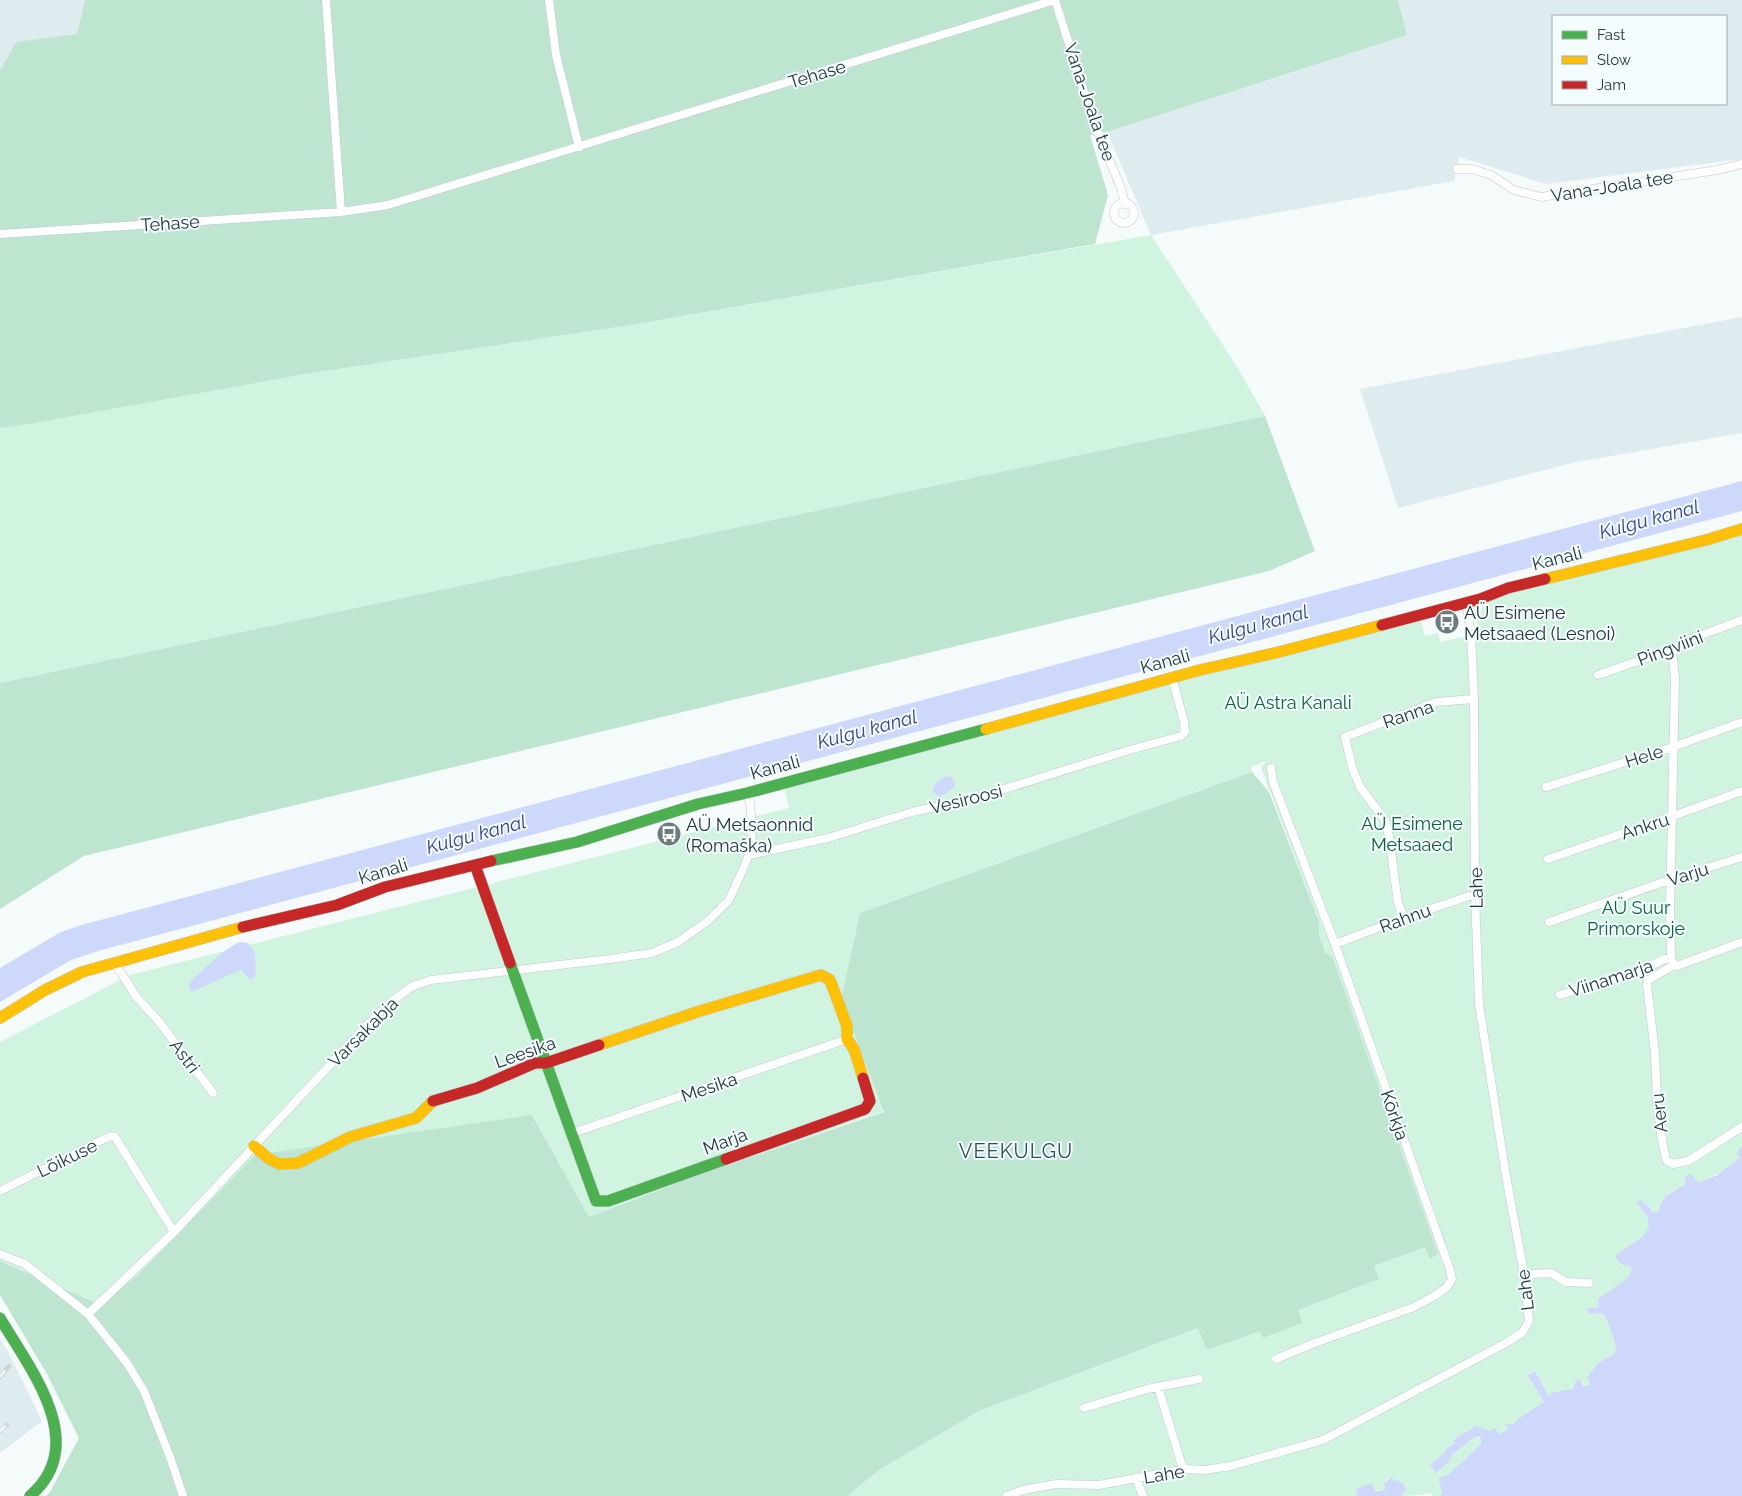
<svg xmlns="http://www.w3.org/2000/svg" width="1742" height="1496" viewBox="0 0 1742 1496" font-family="Raleway,sans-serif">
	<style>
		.built { fill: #dfecef; fill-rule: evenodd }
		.green { fill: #d1f4e1 }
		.forest { fill: #bde5d0 }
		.water { fill: #cdd8fa }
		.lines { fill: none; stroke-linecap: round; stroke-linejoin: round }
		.street-casing { stroke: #c0c9cc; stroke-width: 9 }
		.fast-casing { stroke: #c0c9cc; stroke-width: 12 }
		.slow-casing { stroke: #c0c9cc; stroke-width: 12 }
		.jam-casing { stroke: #c0c9cc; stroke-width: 12 }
		.street { stroke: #fefefe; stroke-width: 8 }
		.fast { stroke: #4caf50; stroke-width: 11 }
		.slow { stroke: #ffc107; stroke-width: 11 }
		.jam { stroke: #c62828; stroke-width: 11 }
		.rail-casing { stroke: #d0d3d3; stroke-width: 4.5 }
		.rail { stroke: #f3fbfd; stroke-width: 2.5; stroke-dasharray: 8; stroke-linecap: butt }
		.labels { text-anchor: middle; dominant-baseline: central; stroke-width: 4; stroke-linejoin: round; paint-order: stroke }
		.street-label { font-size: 18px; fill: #26363a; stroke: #f3fbfd }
		.poi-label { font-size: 18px; fill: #26363a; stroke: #f3fbfd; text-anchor: start }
		.park-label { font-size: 18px; fill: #0f603e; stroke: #f3fbfd }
		.water-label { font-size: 19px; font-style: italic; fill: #354187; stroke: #f3fbfd }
		.quarter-label { font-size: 20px; letter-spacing: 1px; fill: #294e57; stroke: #f3fbfd }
	</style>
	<rect width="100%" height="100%" fill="#f5fafb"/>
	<path class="built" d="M0 0H85L77 34 11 51 0 70Z
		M1398 0H1742V159L1546 184 1459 157 1454 181 1151 235 1107 132 1407 35ZM1553 16H1726V104H1553Z
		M1742 317V433L1572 463 1398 508 1360 389Z
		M0 1339 10 1355 42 1421 0 1453Z"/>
	<path class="green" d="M1151 235 1238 368 1265 416 0 683V428L311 373 631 325Z
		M1742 532V1148H1740V1158C1726 1169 1714 1177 1698 1183L1688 1176 1685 1177V1184L1669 1193 1659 1212H1652L1645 1203 1636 1202 1647 1216 1650 1227 1643 1236 1616 1256 1629 1265 1632 1270 1627 1279 1599 1307 1587 1308 1589 1313 1604 1314C1607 1322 1620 1347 1614 1354 1611 1357 1604 1359 1601 1362 1596 1366 1592 1372 1587 1376L1590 1382 1589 1385 1585 1386 1582 1382C1572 1390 1560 1391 1549 1397L1535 1371 1528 1375 1544 1402 1518 1419 1508 1430 1499 1435 1478 1427 1453 1440 1454 1442 1445 1450V1453L1431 1465 1449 1462 1452 1455 1476 1436 1479 1437 1481 1444 1448 1475 1438 1478 1442 1492 1440 1496H1434L1430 1493 1419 1495 1402 1496 1401 1493 1407 1489 1403 1482 1400 1483 1388 1479 1382 1491 1357 1488 1358 1496H847L879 1470 979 1411 1199 1328 1207 1350 1261 1330 1263 1337 1302 1323 1297 1310 1379 1279 1374 1266 1425 1247 1319 936V922L1262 770 1261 767 1266 761 1251 767 1252 772 860 913 841 999 884 1111 704 1173 589 1217 532 1115 138 1275 99 1304 0 1261V1042L130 975 789 808 784 787 1240 664 1420 618 1425 636 1438 633 1440 642 1477 634C1477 603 1488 599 1516 590Z"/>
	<path class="forest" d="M85 0H1398L1407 35 1107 132 1090 135 1108 195 1095 244 631 325 311 373 22 425 0 428V70L16 42 77 34Z
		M1265 416 1315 551 1269 571 84 856 0 909V683Z
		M1252 772 1269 792 1319 922V935L1325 953 1332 956 1438 1254 1430 1259 1425 1247 1374 1266 1379 1279 1298 1310 1302 1323 1263 1338 1260 1331 1207 1350 1198 1328 979 1411 879 1470 847 1496H46L50 1492 79 1438 47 1374 0 1295V1261L99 1304 138 1275 255 1155 532 1115 589 1217 704 1173 884 1112 841 999 860 913Z"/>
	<path class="water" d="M1742 481V511L98 951 71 960 0 1002V968L59 933 78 926Z
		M947 776 953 778 955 786 944 795 939 797 933 792C932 784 940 779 947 776Z
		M239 942 248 943 255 953 256 975 250 980 241 970 191 992 189 983C205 968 220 952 239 942Z
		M1740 1148H1742V1496H1440L1442 1492 1438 1478 1448 1475 1481 1444 1480 1437 1476 1436 1452 1455 1449 1462 1436 1473 1430 1465 1445 1453V1450L1454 1443 1453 1440 1476 1426 1490 1431 1495 1428 1499 1434 1508 1430 1506 1424H1513L1518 1419 1544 1402 1528 1375 1535 1371 1549 1397 1552 1393 1574 1388 1575 1383 1578 1379 1584 1386 1589 1385 1590 1382 1587 1377C1592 1372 1595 1366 1600 1362 1604 1359 1611 1357 1614 1354 1620 1347 1607 1322 1604 1314L1588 1313 1587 1308 1599 1307 1598 1299 1627 1279 1632 1270 1629 1265H1622L1615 1256 1643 1236 1649 1227 1647 1216 1636 1202 1641 1200 1649 1207 1652 1212H1659C1661 1195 1672 1193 1685 1184V1177L1691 1174 1698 1183 1717 1175 1740 1158 1737 1152Z
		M1392 1477 1393 1481 1398 1480 1400 1483 1403 1482 1407 1490 1401 1493 1402 1496H1358L1356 1489 1372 1483 1375 1491H1382L1385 1488 1384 1484Z"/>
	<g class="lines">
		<defs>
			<path id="street" d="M326 0 341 212
				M549 0 556 55 579 147
				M1055 0 1094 123 1121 188 1125 204
				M1457 169H1472L1491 175 1514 190 1541 197 1717 170 1742 164
				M1114 213a10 10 0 1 1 20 0a10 10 0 1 1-20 0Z
				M0 234 341 212 388 205 1055 0
				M1598 675 1672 649 1688 640 1742 620
				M1271 768 1273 782 1335 944 1450 1270 1452 1279 1447 1287 1436 1295 1414 1307 1312 1344 1276 1359
				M1546 787 1673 747 1742 722
				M749 855 828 838 912 812 979 797 1126 751 1181 736 1185 732 1184 722 1172 677
				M1548 859 1673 816 1742 791
				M1404 918 1398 903 1389 837 1385 820 1360 787 1352 767 1345 737 1436 702 1474 699
				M1549 922 1672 879 1742 857
				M1335 944 1404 918 1475 894
				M1671 959 1670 907 1675 679 1672 649
				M115 963 137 998 157 1019 213 1093
				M1674 965 1648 980 1647 985 1655 1053 1657 1103 1661 1134 1666 1160 1673 1164 1688 1161 1742 1127
				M1560 995 1637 972 1665 959H1671L1674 965 1677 966 1742 942
				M570 1134 847 1039
				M0 1191 110 1136 115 1137 174 1232
				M0 1254 25 1264 88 1314 127 1363 144 1391 170 1457 183 1496
				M1525 1279 1533 1274 1551 1273 1566 1282 1589 1283
				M88 1314 174 1232 368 1024 387 1005 411 987 431 980 610 959 652 953 678 942 709 920 729 900 736 885 749 855 751 846 752 825 750 803 747 793
				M1158 1387 1183 1469
				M1084 1408 1147 1389 1199 1379
				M1136 1478 1143 1496
				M1007 1496 1023 1490 1056 1484 1099 1485 1186 1469 1204 1470 1231 1466 1323 1440 1504 1344 1522 1333 1529 1321 1525 1279 1506 1176 1479 1004 1475 894 1474 699 1471 634 1466 602"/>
			<path id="fast" d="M491 861 577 842 698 804 747 793 986 729
				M510 963 596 1201H608L726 1159
				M0 1318C30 1369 91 1444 30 1496"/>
			<path id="slow" d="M1545 579 1706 540 1742 529
				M986 729 1200 670 1279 652 1382 625
				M0 1018 45 990 82 972 243 927
				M599 1045 700 1011 821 975 830 980 847 1026V1039L854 1049 863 1078
				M254 1146 268 1158 279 1164 298 1163 350 1137 416 1118 433 1101"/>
			<path id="jam" d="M1382 625 1480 599 1508 588 1545 579
				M475 865 510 963
				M243 927 337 905 385 887 491 861
				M433 1101 477 1088 535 1063H546L599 1045
				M726 1159 865 1109 870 1101 863 1078"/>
		</defs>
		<use href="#street" class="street-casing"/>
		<use href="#fast" class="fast-casing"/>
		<use href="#slow" class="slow-casing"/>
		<use href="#jam" class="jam-casing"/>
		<use href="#street" class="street"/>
		<use href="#fast" class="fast"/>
		<use href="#slow" class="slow"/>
		<use href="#jam" class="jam"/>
		<defs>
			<path id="rail" d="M0 1377 9 1366
				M0 1431 7 1425"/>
		</defs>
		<use href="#rail" class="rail-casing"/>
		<use href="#rail" class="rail"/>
	</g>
	<defs>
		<symbol id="bus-disc" viewBox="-11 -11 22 22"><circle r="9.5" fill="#6e7b7e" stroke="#f3fbfd"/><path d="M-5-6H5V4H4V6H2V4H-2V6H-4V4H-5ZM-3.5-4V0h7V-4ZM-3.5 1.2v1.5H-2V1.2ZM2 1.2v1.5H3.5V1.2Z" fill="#fff"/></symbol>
	</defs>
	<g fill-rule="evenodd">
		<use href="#bus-disc" x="1433" y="608" width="28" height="28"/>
		<use href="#bus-disc" x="655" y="820" width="28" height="28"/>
	</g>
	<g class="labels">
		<g class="street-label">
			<text transform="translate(817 74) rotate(-17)">Tehase</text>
			<text transform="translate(1090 102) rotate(71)">Vana-Joala tee</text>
			<text transform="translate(1612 186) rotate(-9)">Vana-Joala tee</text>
			<text transform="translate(170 223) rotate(-4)">Tehase</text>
			<text transform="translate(1557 558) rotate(-14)">Kanali</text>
			<text transform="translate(1670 648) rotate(-21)">Pingviini</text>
			<text transform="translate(1165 661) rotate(-15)">Kanali</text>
			<text transform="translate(1408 714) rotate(-19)">Ranna</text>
			<text transform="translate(1644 756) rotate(-18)">Hele</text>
			<text transform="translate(775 767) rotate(-15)">Kanali</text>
			<text transform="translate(966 799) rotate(-14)">Vesiroosi</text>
			<text transform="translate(1645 826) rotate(-18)">Ankru</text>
			<text transform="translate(383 871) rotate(-17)">Kanali</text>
			<text transform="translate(1688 874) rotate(-17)">Varju</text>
			<text transform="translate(1476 888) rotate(-91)">Lahe</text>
			<text transform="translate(1405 918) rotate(-20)">Rahnu</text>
			<text transform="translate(1611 978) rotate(-18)">Viinamarja</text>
			<text transform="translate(363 1032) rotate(-45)">Varsakabja</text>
			<text transform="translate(525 1052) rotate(-19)">Leesika</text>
			<text transform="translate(185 1056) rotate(53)">Astri</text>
			<text transform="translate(709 1087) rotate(-19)">Mesika</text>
			<text transform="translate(1659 1113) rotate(-96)">Aeru</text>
			<text transform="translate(1395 1115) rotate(71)">Kõrkja</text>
			<text transform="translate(725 1141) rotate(-20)">Marja</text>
			<text transform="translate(67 1158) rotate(-26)">Lõikuse</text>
			<text transform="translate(1525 1290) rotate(-97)">Lahe</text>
			<text transform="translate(1164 1474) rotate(-9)">Lahe</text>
		</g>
		<g class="poi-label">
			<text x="1464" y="612">AÜ Esimene<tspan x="1464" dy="21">Metsaaed (Lesnoi)</tspan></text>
			<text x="686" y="824">AÜ Metsaonnid<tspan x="686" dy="21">(Romaška)</tspan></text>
		</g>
		<g class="park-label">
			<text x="1288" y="702">AÜ Astra Kanali</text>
			<text x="1412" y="823">AÜ Esimene<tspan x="1412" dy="21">Metsaaed</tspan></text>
			<text x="1636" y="907">AÜ Suur<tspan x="1636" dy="21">Primorskoje</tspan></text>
		</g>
		<g class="water-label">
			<text transform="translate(1649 519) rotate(-15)">Kulgu kanal</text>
			<text transform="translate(1258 624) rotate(-15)">Kulgu kanal</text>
			<text transform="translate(867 729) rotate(-15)">Kulgu kanal</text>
			<text transform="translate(476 834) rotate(-15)">Kulgu kanal</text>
		</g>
		<g class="quarter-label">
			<text x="1016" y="1151">VEEKULGU</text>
		</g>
	</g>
	<rect x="1552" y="15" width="175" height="90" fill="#f3fbfd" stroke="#a1acaf"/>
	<rect x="1562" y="31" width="25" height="8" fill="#4caf50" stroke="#a1acaf"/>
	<text x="1597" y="40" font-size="15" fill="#26363a">Fast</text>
	<rect x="1562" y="56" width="25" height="8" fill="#ffc107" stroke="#a1acaf"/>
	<text x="1597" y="65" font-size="15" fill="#26363a">Slow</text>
	<rect x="1562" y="81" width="25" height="8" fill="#c62828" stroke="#a1acaf"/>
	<text x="1597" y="90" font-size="15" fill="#26363a">Jam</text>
</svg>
